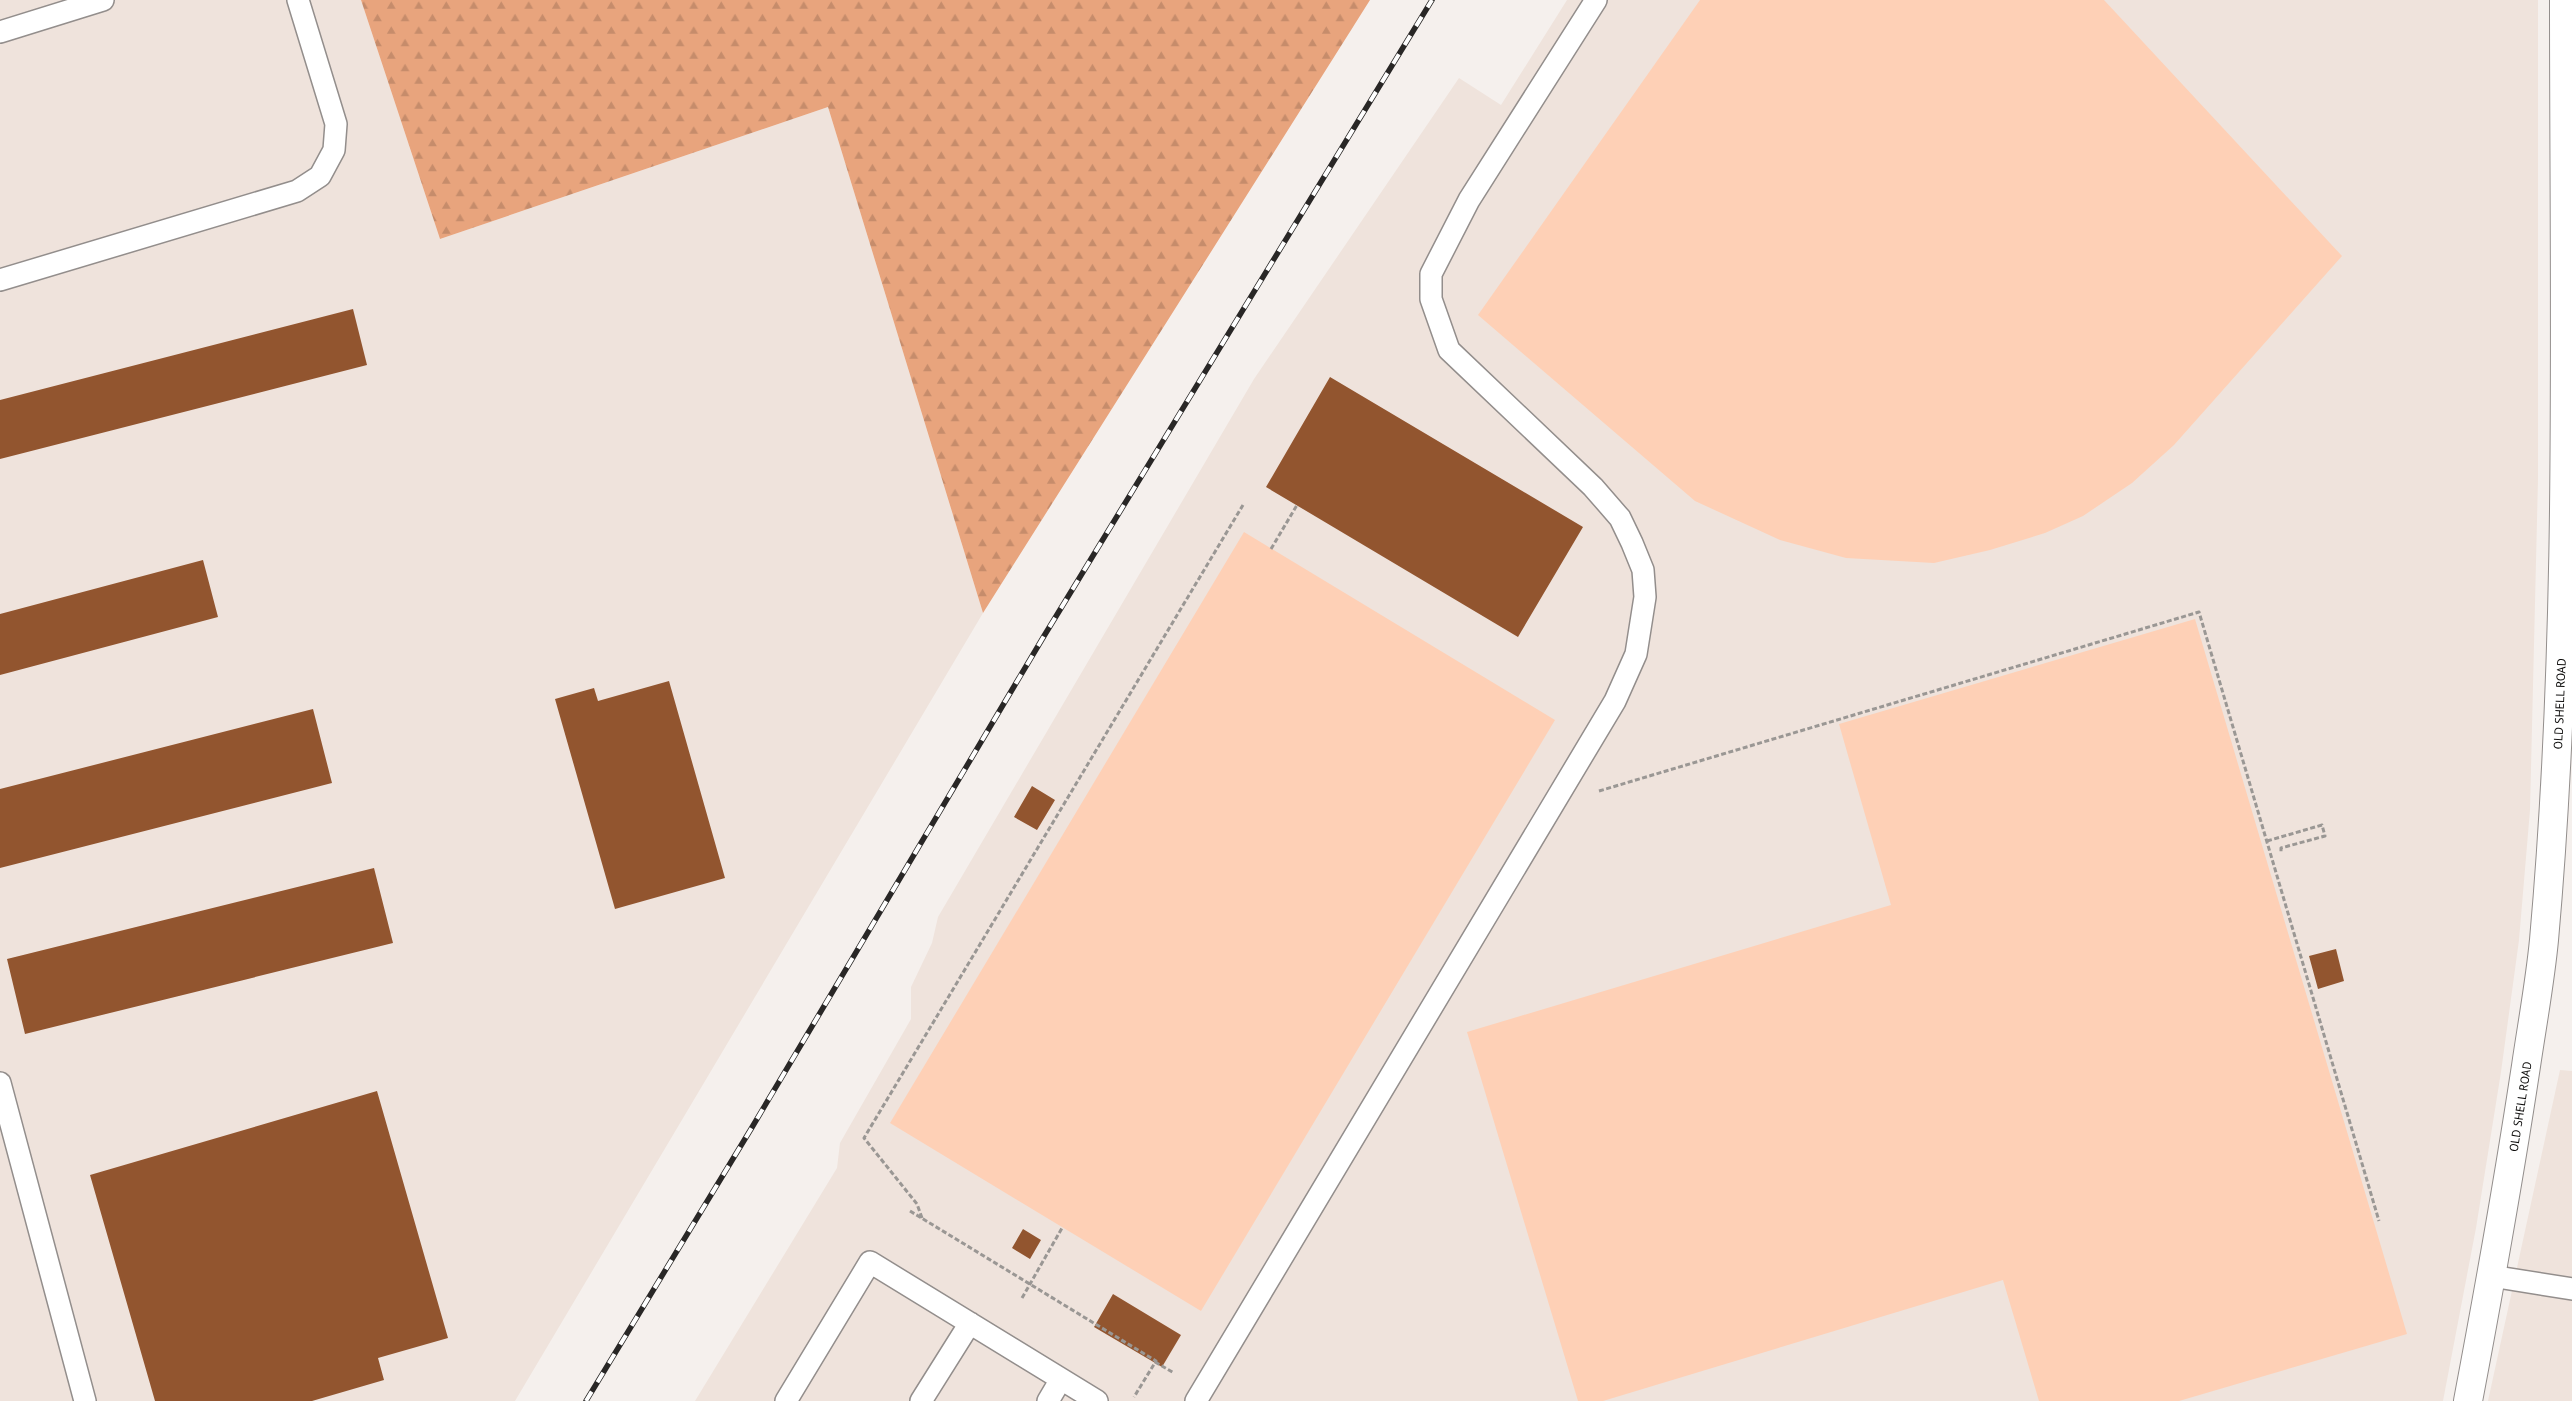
<svg xmlns="http://www.w3.org/2000/svg" width="2572" height="1401" viewBox="0 0 2572 1401" font-family="'PT Sans',sans-serif">
	<style>
		.built { fill: #efe3dc }
		.grass { fill: #fed0b6 }
		.forest { fill: url(#forest-firs) }
		.building { fill: #92552f }
		.lines { fill: none; stroke-linecap: round; stroke-linejoin: round }
		.service-casing { stroke: #938e8c; stroke-width: 24 }
		.tertiary-casing { stroke: #938e8c; stroke-width: 30 }
		.path { stroke: #9a9794; stroke-width: 3; stroke-dasharray: 5 2.5; stroke-linecap: butt }
		.service { stroke: #fff; stroke-width: 21 }
		.tertiary { stroke: #fff; stroke-width: 28 }
		.rail-casing { stroke: #292726; stroke-width: 5.5 }
		.rail { stroke: #fff; stroke-width: 4; stroke-dasharray: 11; stroke-linecap: butt }
		.labels { text-anchor: middle; dominant-baseline: central; stroke-width: 4; stroke-linejoin: round; paint-order: stroke }
		.street-label { font-size: 12px; fill: #0d0c0b; stroke: #fff }
	</style>
	<defs>
		<pattern id="forest-firs" width="22" height="20" patternUnits="userSpaceOnUse" patternTransform="scale(1.25)"><rect width="22" height="20" fill="#e8a47d"/><path d="M5 1l3.5 6h-7zM16 11l3.5 6h-7z" fill="#c68c6b"/></pattern>
	</defs>
	<rect width="100%" height="100%" fill="#f5f0ed"/>
	<path class="built" d="M0 0H361L440 239 828 107 983 613 515 1401H0Z
		M1567 0H2538V479L2530 810 2519 940 2501 1072 2476 1228 2443 1401H695L837 1168 840 1143 911 1019V987L932 943 938 917 1254 379 1459 78 1501 105Z
		M2560 1070 2572 1071V1401H2488Z"/>
	<path class="grass" d="M1700 0H2104L2342 256 2174 445 2132 483 2083 516 2045 533 1990 550 1934 563 1846 558 1780 540 1695 501 1478 315Z
		M1244 532 1555 720 1201 1311 890 1123Z
		M2195 619 2407 1334 2179 1401H2039L2003 1280 1603 1401H1578L1467 1032 1891 905 1839 724Z"/>
	<path class="forest" d="M361 0H1370L983 613 828 107 440 239Z"/>
	<path class="building" d="M353 309 367 365 0 459V400Z
		M1330 377 1583 527 1518 637 1266 487Z
		M203 560 218 617 0 675V614Z
		M669 681 725 878 615 909 555 699 594 688 598 701Z
		M313 709 332 783 0 868V789Z
		M1032 786 1055 800 1037 830 1014 817Z
		M374 868 393 943 25 1034 7 959Z
		M2336 949 2344 981 2318 989 2309 956Z
		M377 1091 448 1338 378 1358 384 1380 312 1401H155L90 1175Z
		M1023 1229 1041 1240 1030 1259 1012 1248Z
		M1113 1294 1181 1335 1162 1367 1094 1327Z"/>
	<g class="lines">
		<defs>
			<path id="service" d="M0 32 103 0
				M0 280 297 191 320 176 334 150 336 124 298 0
				M0 1083 85 1401
				M2491 1276 2572 1289
				M786 1401 870 1262 1097 1401
				M921 1401 970 1323
				M1048 1401 1061 1379
				M1196 1401 1615 701 1636 654 1645 597 1643 570 1632 543 1620 518 1593 487 1449 350 1431 299V274L1469 200 1596 0"/>
			<g id="tertiary">
				<path id="s1" d="M2468 1401C2489 1290 2509 1178 2526 1066 2532 1025 2540 982 2544 940 2572 628 2564 313 2564 0"/>
			</g>
		</defs>
		<use href="#service" class="service-casing"/>
		<use href="#tertiary" class="tertiary-casing"/>
		<path class="path" d="M1271 549 1297 505
			M1599 791 2199 612 2379 1221
			M2267 841 2322 825 2325 836 2281 848V853
			M910 1211 1156 1361 1134 1397
			M922 1218 917 1204 864 1138 1243 505
			M1022 1298 1062 1228
			M1155 1362 1174 1373"/>
		<use href="#service" class="service"/>
		<use href="#tertiary" class="tertiary"/>
		<defs>
			<path id="rail" d="M586 1401 751 1129 1044 636 1432 0"/>
		</defs>
		<use href="#rail" class="rail-casing"/>
		<use href="#rail" class="rail"/>
	</g>
	<g class="labels">
		<g class="street-label">
			<text stroke="none"><textPath href="#s1" startOffset="704">OLD SHELL ROAD</textPath></text>
			<text stroke="none"><textPath href="#s1" startOffset="299">OLD SHELL ROAD</textPath></text>
		</g>
	</g>
</svg>
